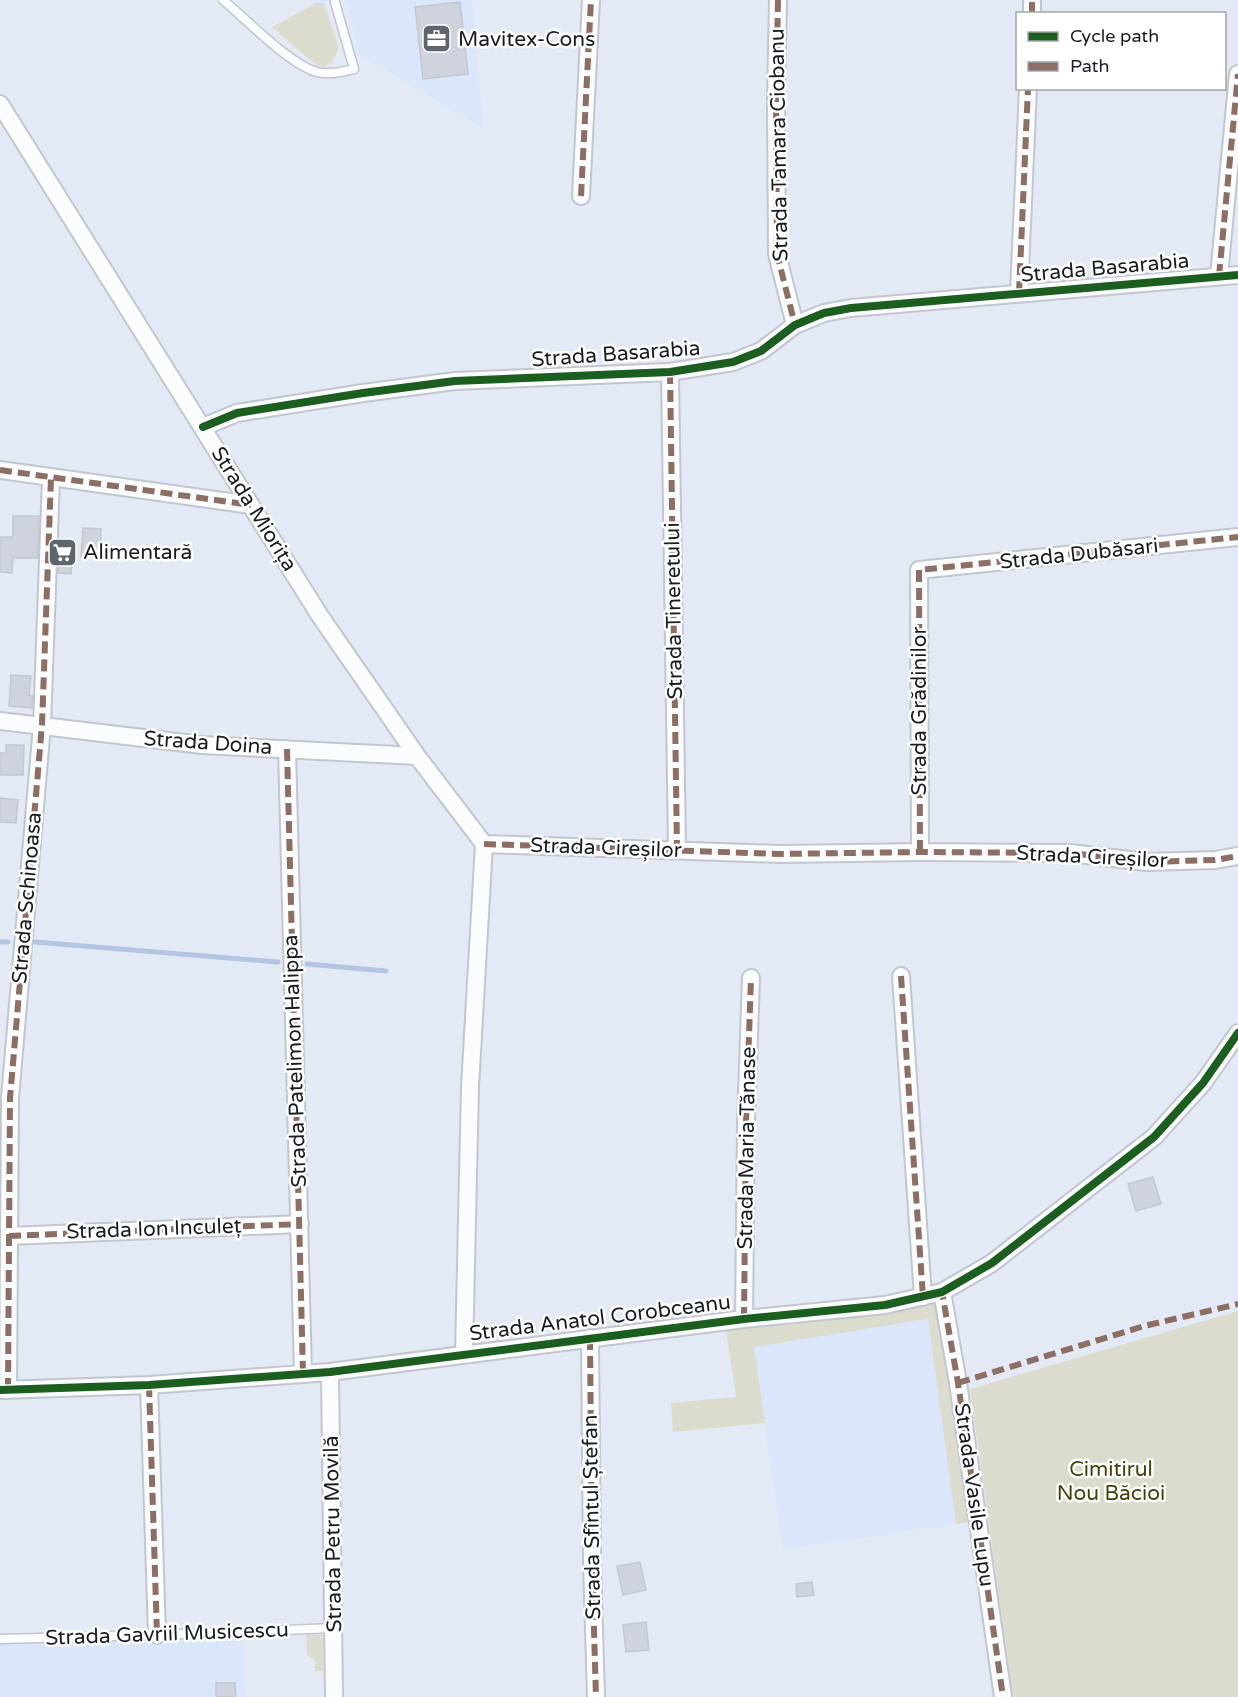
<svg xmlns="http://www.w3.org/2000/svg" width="1238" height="1697" viewBox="0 0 1238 1697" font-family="'Varela Round',sans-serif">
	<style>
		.built { fill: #dae6fa }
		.green { fill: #dbdccd }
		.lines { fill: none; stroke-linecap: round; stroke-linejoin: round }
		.stream { stroke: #b4c5e1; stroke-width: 5 }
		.building { fill: #ced3dd; stroke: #c3c8d1; stroke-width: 1.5 }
		.service-casing { stroke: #c1c6cf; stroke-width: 11 }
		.minor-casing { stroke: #c1c6cf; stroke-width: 20 }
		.service { stroke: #fbfcfe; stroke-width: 8 }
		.minor { stroke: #fbfcfe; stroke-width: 16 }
		.quiet { stroke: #8d6e63; stroke-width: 6; stroke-dasharray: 12 6; stroke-linecap: butt }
		.cycleway-casing { stroke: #fff; stroke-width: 11 }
		.cycleway { stroke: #1b5e20; stroke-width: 8 }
		.labels { text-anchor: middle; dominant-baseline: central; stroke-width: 5; stroke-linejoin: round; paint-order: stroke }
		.poi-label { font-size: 21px; fill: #181d24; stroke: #fff; text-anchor: start }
		.street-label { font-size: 21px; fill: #181d24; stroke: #fff }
		.park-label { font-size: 21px; fill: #443f0c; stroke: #fff }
	</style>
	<rect width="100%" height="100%" fill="#e4eaf5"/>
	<path class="built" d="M314 0H472L483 128 359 54 347 1 316 3Z
		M928 1319 956 1524 783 1550 753 1347Z
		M243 1640 245 1697H0V1644Z"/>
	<path class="green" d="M316 3H324L339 48 332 63 323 67 316 65 272 27Z
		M937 1301 971 1522 956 1524 928 1319 754 1347 765 1423 673 1432 671 1403 736 1397 726 1330 877 1312Z
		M1238 1311V1697H1013L970 1389Z
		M306 1634 323 1635V1671H315V1660L307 1655Z"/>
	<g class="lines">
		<path class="stream" d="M0 942H8
			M35 942 278 962
			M307 964 386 971"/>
	</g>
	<path class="building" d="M460 2 468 74 423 79 415 7Z
		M13 516H39L38 558H13L12 573 0 572V537H13Z
		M83 528 101 529 100 557H81Z
		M59 545 73 546 71 574 58 573Z
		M11 675 31 676 29 695 33 696 32 708 9 706Z
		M6 745H24L23 775H0V753H6Z
		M0 798 18 800 16 823 0 822Z
		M1153 1177 1161 1204 1136 1211 1128 1184Z
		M640 1562 646 1590 623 1595 617 1566Z
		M812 1582 814 1595 797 1597 796 1584Z
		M646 1622 649 1650 626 1652 623 1625Z
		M216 1683H235L236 1697H216Z"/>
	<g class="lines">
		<defs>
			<path id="service" d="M223 0C246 19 290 65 317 72 329 75 342 72 354 69L335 2
				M0 1639 157 1635 334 1628"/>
			<path id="minor" d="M778 0 776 99 777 254 795 325
				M1032 14V0
				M0 104 320 616 417 756 484 844
				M581 196 591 0
				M1219 276 1238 74
				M1019 293 1028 88
				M670 372 677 850
				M203 427 237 413 363 393 455 381 670 372 733 362 761 351 795 325 824 313 851 308 1238 275
				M0 470 251 505
				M0 721 202 745 417 756
				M287 749 303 1374
				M484 844 781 854 920 852 1070 853 1146 862 1215 860 1238 856
				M920 852 919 570 1238 537
				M901 976 923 1297
				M9 1236 300 1224
				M942 1292 958 1383 1003 1697
				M744 1319 746 1122 751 978
				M590 1338 592 1563 596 1697
				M464 1353 470 1087 484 844
				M330 1372 334 1697
				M149 1385 157 1635
				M0 1390 149 1385 330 1372 744 1319 885 1305 942 1292 992 1263 1154 1137 1203 1083 1238 1033
				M8 1390 10 1098 42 725 51 478"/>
		</defs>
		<use href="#service" class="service-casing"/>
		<use href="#minor" class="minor-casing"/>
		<use href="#service" class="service"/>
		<use href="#minor" class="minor"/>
		<path class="quiet" d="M778 0 776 99 777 254 795 325
			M1032 14V0
			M581 196 591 0
			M1219 276 1238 74
			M1019 293 1028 88
			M670 372 677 850
			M0 470 251 505
			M287 749 303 1374
			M484 844 781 854 920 852 1070 853 1146 862 1215 860 1238 856
			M920 852 919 570 1238 537
			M901 976 923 1297
			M9 1236 300 1224
			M946 1290 942 1292 958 1383 1003 1697
			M744 1319 746 1122 751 978
			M590 1338 592 1563 596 1697
			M958 1383 1144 1326 1238 1304
			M149 1385 157 1635
			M8 1390 10 1098 42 725 51 478"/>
		<defs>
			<path id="cycleway" d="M203 427 237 413 363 393 455 381 670 372 733 362 761 351 795 325 824 313 851 308 1238 275
				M0 1390 149 1385 330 1372 744 1319 885 1305 942 1292 992 1263 1154 1137 1203 1083 1238 1033"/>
		</defs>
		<use href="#cycleway" class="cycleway-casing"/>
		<use href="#cycleway" class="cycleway"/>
	</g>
	<defs>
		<symbol id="office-square" viewBox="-11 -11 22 22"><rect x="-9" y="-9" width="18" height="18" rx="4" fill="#5f656d" stroke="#fff"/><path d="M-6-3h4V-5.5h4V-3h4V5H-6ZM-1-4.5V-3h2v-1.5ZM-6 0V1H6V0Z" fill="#fff"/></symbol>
		<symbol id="supermarket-square" viewBox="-11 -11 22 22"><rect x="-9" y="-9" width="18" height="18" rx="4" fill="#5f656d" stroke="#fff"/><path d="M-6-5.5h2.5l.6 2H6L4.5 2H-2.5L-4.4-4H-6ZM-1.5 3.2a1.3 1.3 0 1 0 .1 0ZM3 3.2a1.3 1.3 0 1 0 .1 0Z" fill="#fff"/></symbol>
	</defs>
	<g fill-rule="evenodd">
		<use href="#office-square" x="420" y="22" width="33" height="33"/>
		<use href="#supermarket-square" x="46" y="536" width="33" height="33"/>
	</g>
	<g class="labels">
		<g class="poi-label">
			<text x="458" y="39">Mavitex-Cons</text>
			<text x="83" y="552">Alimentară</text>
		</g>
		<g class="street-label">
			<text transform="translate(779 145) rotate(-91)">Strada Tamara Ciobanu</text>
			<text transform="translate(1105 268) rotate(-5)">Strada Basarabia</text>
			<text transform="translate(616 354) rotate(-4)">Strada Basarabia</text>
			<text transform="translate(254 509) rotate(58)">Strada Miorița</text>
			<text transform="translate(1079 554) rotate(-6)">Strada Dubăsari</text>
			<text transform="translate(674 611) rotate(-91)">Strada Tineretului</text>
			<text transform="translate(919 711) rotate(-90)">Strada Grădinilor</text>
			<text transform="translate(208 743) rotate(4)">Strada Doina</text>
			<text transform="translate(606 848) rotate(2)">Strada Cireșilor</text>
			<text transform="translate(1092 857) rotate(3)">Strada Cireșilor</text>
			<text transform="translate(27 898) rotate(-85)">Strada Schinoasa</text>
			<text transform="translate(295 1061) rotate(-92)">Strada Patelimon Halippa</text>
			<text transform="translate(747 1148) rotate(-89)">Strada Maria Tănase</text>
			<text transform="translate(154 1229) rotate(-2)">Strada Ion Inculeț</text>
			<text transform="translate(600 1318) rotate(-7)">Strada Anatol Corobceanu</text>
			<text transform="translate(974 1495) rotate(82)">Strada Vasile Lupu</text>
			<text transform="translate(592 1517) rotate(-91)">Strada Sfîntul Ștefan</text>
			<text transform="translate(333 1534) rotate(-91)">Strada Petru Movilă</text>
			<text transform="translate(167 1634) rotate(-2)">Strada Gavriil Musicescu</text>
		</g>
		<g class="park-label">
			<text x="1111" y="1469">Cimitirul<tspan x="1111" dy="24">Nou Băcioi</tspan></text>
		</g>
	</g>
	<rect x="1016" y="12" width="210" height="78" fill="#ffffff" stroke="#a3a5a7" stroke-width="1.5"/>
	<rect x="1028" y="32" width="30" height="9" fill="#1b5e20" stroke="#a3a5a7" stroke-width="1.5"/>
	<text x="1070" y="42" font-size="18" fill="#181d24">Cycle path</text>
	<rect x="1028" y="62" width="30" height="9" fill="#8d6e63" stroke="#a3a5a7" stroke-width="1.5"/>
	<text x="1070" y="72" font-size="18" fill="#181d24">Path</text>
</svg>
